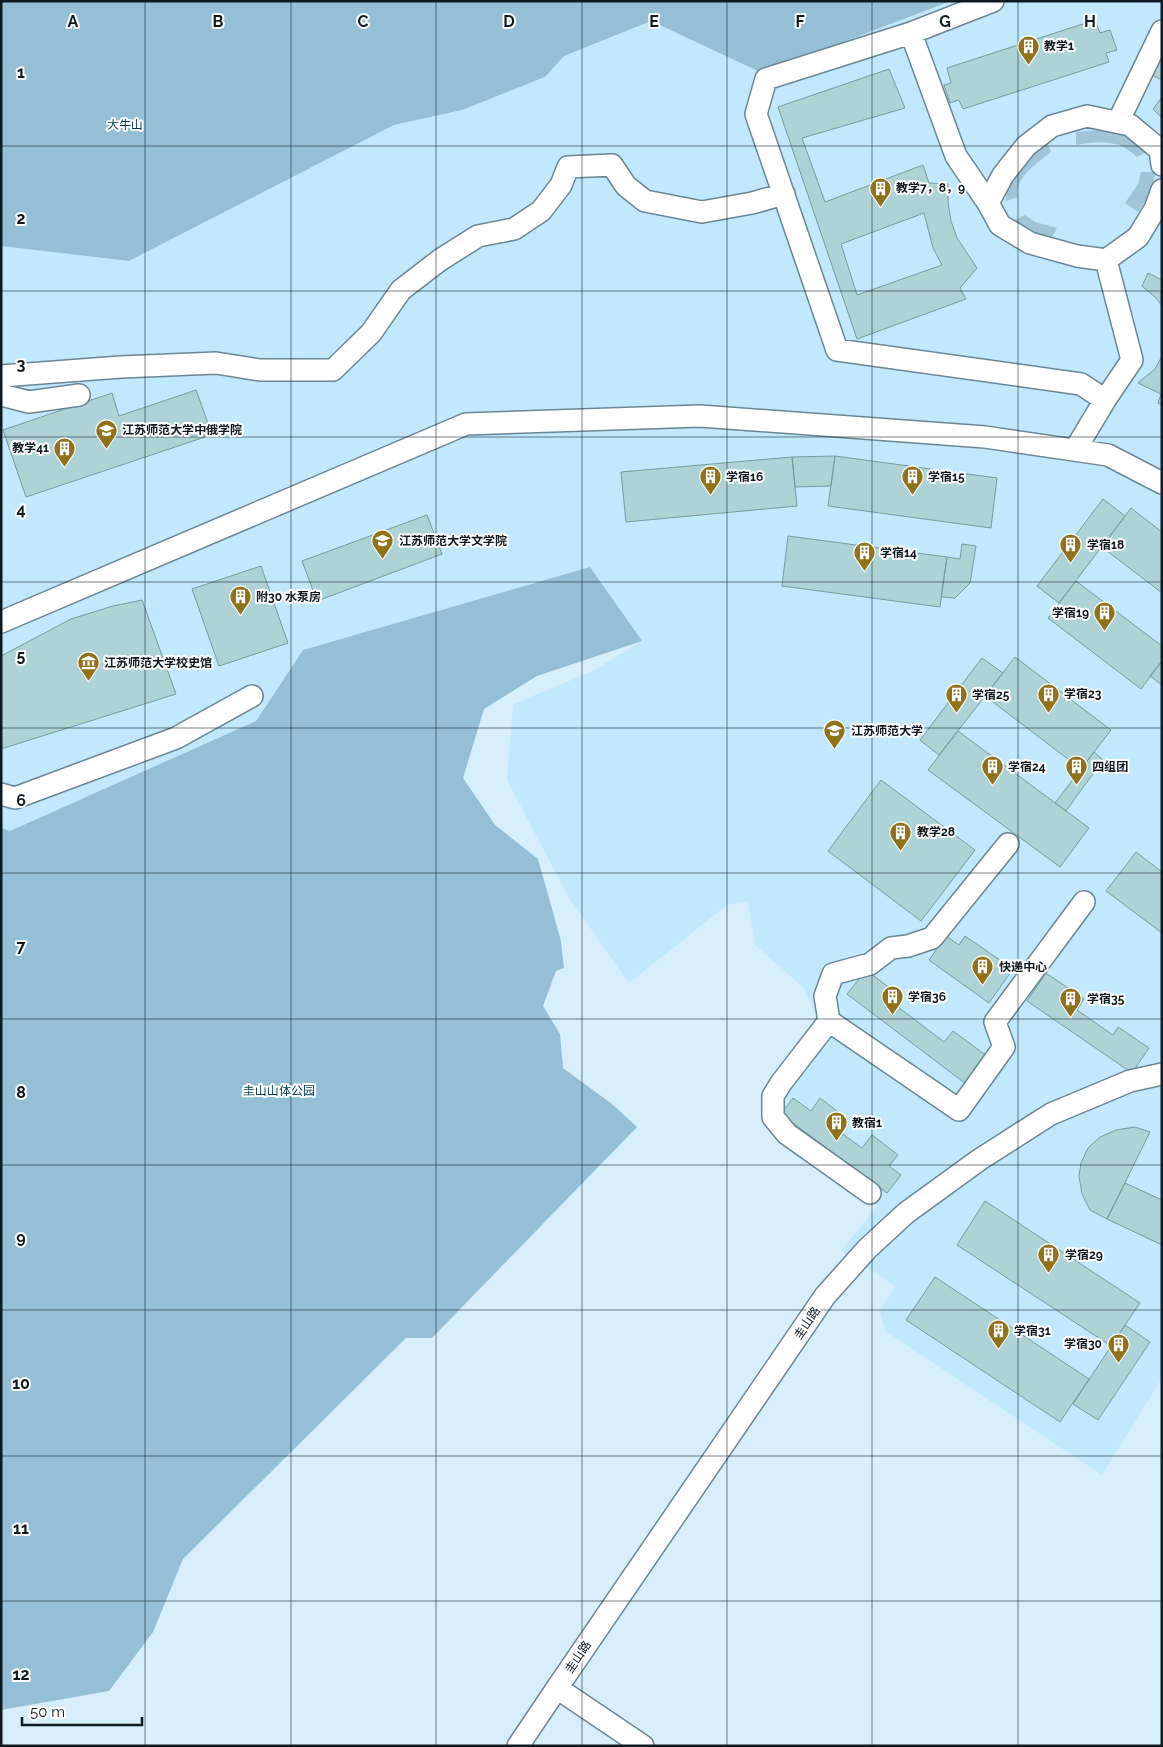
<svg xmlns="http://www.w3.org/2000/svg" width="1163" height="1747" viewBox="0 0 1163 1747" font-family="Raleway,'Noto Sans SC',sans-serif">
	<style>
		.built { fill: #c2e8fe }
		.green { fill: #a1c4d8 }
		.forest { fill: #95bfd6 }
		.building { fill: #aed3d7; stroke: #779b9e; fill-rule: evenodd }
		.lines { fill: none; stroke-linecap: round; stroke-linejoin: round }
		.minor-casing { stroke: #6a8695; stroke-width: 24 }
		.minor { stroke: #fff; stroke-width: 21 }
		.grid { fill: none; stroke: #0f1a20; stroke-width: 1; stroke-opacity: 0.55 }
		.labels { text-anchor: middle; dominant-baseline: central; stroke-width: 4; stroke-linejoin: round; paint-order: stroke }
		.poi-label { font-size: 12px; font-weight: bold; fill: #0f1a20; stroke: #fff; text-anchor: start }
		.park-label { font-size: 12px; fill: #003b53; stroke: #fff }
		.street-label { font-size: 12px; fill: #0f1a20; stroke: #fff }
		.grid-label { font-size: 16px; text-anchor: middle; font-weight: bold; fill: #0f1a20; stroke: #fff; stroke-width: 4; stroke-linejoin: round; paint-order: stroke }
	</style>
	<rect width="100%" height="100%" fill="#d7effd"/>
	<path class="built" d="M951 1H1162V1378L1102 1475 885 1331 880 1311 895 1286 841 1251 877 1206 792 1153 767 1128 762 1102 778 1075 811 1031 816 1014 803 987 755 945 748 902 727 905 629 983 569 898 507 780 513 704 591 672 642 641 303 650 256 721 10 831 1 828V246L129 261 394 125 462 110 545 77 564 56 651 21 762 73Z"/>
	<path class="green" d="M1097 130C1123 131 1128 136 1148 151L1137 157C1118 139 1100 141 1076 145V132Z
		M1047 142 1051 152C1038 163 1014 177 1018 197L1006 201 1007 187 1013 170Z
		M1141 172H1155V175L1150 194 1138 212 1125 203 1138 184Z
		M1025 215 1035 222 1057 228 1050 241 1034 237 1013 221Z"/>
	<path class="forest" d="M1 1H951L762 73 651 21 564 56 545 77 462 110 394 125 129 261 1 246Z
		M590 567 642 641 537 676 484 709 463 778 495 825 538 859 561 941 564 968 556 971 543 1006 560 1034 563 1068 612 1104 637 1127 432 1338H406L183 1559 153 1632 109 1691 1 1710V828L10 831 256 721 303 650Z"/>
	<path class="building" d="M1095 20 1100 33 1110 30 1117 50 1106 53 1109 62 963 109 959 100 950 103 944 85 951 83 947 68Z
		M1160 58 1162 59V80L1152 75Z
		M889 69 905 108 802 138 825 202 923 165 929 183 948 184V202L951 221 957 238 977 268 960 288 966 299 857 339 778 107ZM924 213 933 248 942 265 857 295 841 244Z
		M1162 97V118L1153 109Z
		M1148 273 1162 280V306L1156 298 1142 286Z
		M1162 356V405L1158 403 1161 394 1138 383 1155 369Z
		M196 390 209 426 202 429 205 437 26 497 3 430 112 393 119 416Z
		M835 456 997 478 991 528 828 506Z
		M835 456 831 486 795 487 792 457Z
		M792 457 797 506 626 522 621 472Z
		M1103 499 1125 516 1059 603 1037 586Z
		M1131 508 1162 532V593L1102 547Z
		M427 515 442 554 317 601 302 561Z
		M788 536 947 557 940 607 782 586Z
		M962 544 976 546 970 583 955 598 941 597 947 557 960 559Z
		M261 566 288 643 219 666 192 589Z
		M1076 581 1162 646V661L1141 689 1048 618Z
		M142 600 176 694 1 749V656L71 619 113 606Z
		M1015 657 1111 730 1081 769 985 696Z
		M982 658 1003 673 939 755 920 740Z
		M1162 661V685L1150 676Z
		M958 731 1089 828 1060 867 928 770Z
		M1094 752 1103 760 1066 811 1055 803Z
		M881 780 975 850 921 921 828 851Z
		M1136 852 1162 872V933L1106 891Z
		M946 936 959 945 965 936 1013 969 989 1003 929 960Z
		M866 970 895 992 889 1000 944 1042 953 1031 987 1056 966 1084 847 994Z
		M1046 973 1084 999 1077 1010 1113 1035 1118 1027 1149 1048 1132 1073 1027 1001Z
		M793 1098 811 1111 820 1098 842 1115 833 1127 862 1148 872 1135 898 1155 889 1166 901 1175 887 1193 781 1114Z
		M1135 1127 1150 1132 1107 1219 1090 1210 1082 1194 1079 1176 1081 1163 1088 1148 1100 1137 1116 1130Z
		M1125 1183 1162 1200V1245L1107 1219Z
		M985 1201 1140 1303 1111 1346 957 1245Z
		M935 1277 1089 1379 1060 1422 906 1320Z
		M1125 1325 1150 1342 1098 1420 1073 1404Z"/>
	<g class="lines">
		<defs>
			<path id="minor" d="M911 33 993 1
				M1118 122 1162 31
				M988 203 1003 175 1026 146 1052 126 1087 116 1130 125 1160 150 1162 165
				M1 376 121 367 216 363 260 370H333L371 333 401 290 440 260 478 236 514 229 541 211 561 185 568 167 612 165 626 186 645 201 702 212 752 203 784 194
				M1 395 29 402 79 395
				M1105 400 1081 384 837 350 756 114 766 79 911 33 956 156 988 203 1000 225 1030 243 1077 256 1106 260 1138 237 1155 209 1162 190
				M1075 450 1105 400 1132 360 1106 260
				M1 622 466 424 700 416 985 437 1108 455 1162 483
				M1 794 15 798 176 738 252 696
				M1008 844 932 938 908 946 891 948 870 964 833 974 825 996 829 1021 959 1110 1004 1047 995 1022 1084 902
				M829 1021 781 1083 773 1096V1117L787 1134 870 1193
				M557 1688 825 1296 867 1249 906 1213 979 1160 1051 1114 1130 1081 1162 1074
				M518 1746 557 1688 643 1746"/>
		</defs>
		<use href="#minor" class="minor-casing"/>
		<use href="#minor" class="minor"/>
	</g>
	<path class="grid" d="M145 1V1746M291 1V1746M436 1V1746M582 1V1746M727 1V1746M872 1V1746M1018 1V1746M1 146H1162M1 291H1162M1 437H1162M1 582H1162M1 728H1162M1 873H1162M1 1019H1162M1 1165H1162M1 1310H1162M1 1456H1162M1 1601H1162"/>
	<defs>
		<symbol id="building-pin" viewBox="-11 -11 22 30"><path d="M0 17L-7.5 6A9.5 9.5 0 1 1 7.5 6Z" fill="#927218" stroke="#fff"/><path d="M-4-6H4V6H1V3H-1V6H-4ZM-2.5-4.3h1.7v1.8h-1.7ZM.8-4.3h1.7v1.8H.8ZM-2.5-1h1.7V.8h-1.7ZM.8-1h1.7V.8H.8Z" fill="#fff"/></symbol>
		<symbol id="university-pin" viewBox="-11 -11 22 30"><path d="M0 17L-7.5 6A9.5 9.5 0 1 1 7.5 6Z" fill="#927218" stroke="#fff"/><path d="M0-5L7-2L0 1L-7-2ZM-4 1L0 2.5L4 1V4Q0 6-4 4Z" fill="#fff"/></symbol>
		<symbol id="museum-pin" viewBox="-11 -11 22 30"><path d="M0 17L-7.5 6A9.5 9.5 0 1 1 7.5 6Z" fill="#927218" stroke="#fff"/><path d="M0-6L6-3V-2H-6V-3ZM-5-1h2V3h-2ZM-1-1h2V3h-2ZM3-1h2V3H3ZM-6 4H6V6H-6Z" fill="#fff"/></symbol>
	</defs>
	<g fill-rule="evenodd">
		<use href="#building-pin" x="1016" y="34" width="25" height="34"/>
		<use href="#building-pin" x="868" y="176" width="25" height="34"/>
		<use href="#university-pin" x="94" y="418" width="25" height="34"/>
		<use href="#building-pin" x="52" y="436" width="25" height="34"/>
		<use href="#building-pin" x="698" y="464" width="25" height="34"/>
		<use href="#building-pin" x="900" y="464" width="25" height="34"/>
		<use href="#university-pin" x="370" y="528" width="25" height="34"/>
		<use href="#building-pin" x="1058" y="532" width="25" height="34"/>
		<use href="#building-pin" x="852" y="540" width="25" height="34"/>
		<use href="#building-pin" x="228" y="584" width="25" height="34"/>
		<use href="#building-pin" x="1092" y="600" width="25" height="34"/>
		<use href="#museum-pin" x="76" y="650" width="25" height="34"/>
		<use href="#building-pin" x="1036" y="682" width="25" height="34"/>
		<use href="#building-pin" x="944" y="682" width="25" height="34"/>
		<use href="#university-pin" x="822" y="718" width="25" height="34"/>
		<use href="#building-pin" x="980" y="754" width="25" height="34"/>
		<use href="#building-pin" x="1064" y="754" width="25" height="34"/>
		<use href="#building-pin" x="888" y="820" width="25" height="34"/>
		<use href="#building-pin" x="970" y="954" width="25" height="34"/>
		<use href="#building-pin" x="880" y="984" width="25" height="34"/>
		<use href="#building-pin" x="1058" y="986" width="25" height="34"/>
		<use href="#building-pin" x="824" y="1110" width="25" height="34"/>
		<use href="#building-pin" x="1036" y="1242" width="25" height="34"/>
		<use href="#building-pin" x="986" y="1318" width="25" height="34"/>
		<use href="#building-pin" x="1106" y="1332" width="25" height="34"/>
	</g>
	<g class="labels">
		<g class="poi-label">
			<text x="1044" y="46">教学1</text>
			<text x="896" y="188">教学7，8，9</text>
			<text x="122" y="430">江苏师范大学中俄学院</text>
			<text x="49" y="448" text-anchor="end">教学41</text>
			<text x="726" y="477">学宿16</text>
			<text x="928" y="477">学宿15</text>
			<text x="399" y="541">江苏师范大学文学院</text>
			<text x="1087" y="545">学宿18</text>
			<text x="880" y="553">学宿14</text>
			<text x="256" y="597">附30 水泵房</text>
			<text x="1089" y="613" text-anchor="end">学宿19</text>
			<text x="104" y="663">江苏师范大学校史馆</text>
			<text x="1064" y="694">学宿23</text>
			<text x="972" y="695">学宿25</text>
			<text x="851" y="731">江苏师范大学</text>
			<text x="1008" y="767">学宿24</text>
			<text x="1092" y="767">四组团</text>
			<text x="917" y="832">教学28</text>
			<text x="999" y="967">快递中心</text>
			<text x="908" y="997">学宿36</text>
			<text x="1087" y="999">学宿35</text>
			<text x="852" y="1123">教宿1</text>
			<text x="1065" y="1255">学宿29</text>
			<text x="1014" y="1331">学宿31</text>
			<text x="1102" y="1344" text-anchor="end">学宿30</text>
		</g>
		<g class="park-label">
			<text x="125" y="125">大牛山</text>
			<text x="279" y="1091">圭山山体公园</text>
		</g>
		<g class="street-label">
			<text transform="translate(807 1323) rotate(-56)">圭山路</text>
			<text transform="translate(578 1657) rotate(-56)">圭山路</text>
		</g>
	</g>
	<g class="grid-label">
		<text x="73" y="27">A</text>
		<text x="218" y="27">B</text>
		<text x="363" y="27">C</text>
		<text x="509" y="27">D</text>
		<text x="654" y="27">E</text>
		<text x="800" y="27">F</text>
		<text x="945" y="27">G</text>
		<text x="1090" y="27">H</text>
		<text x="21" y="78">1</text>
		<text x="21" y="224">2</text>
		<text x="21" y="370">3</text>
		<text x="21" y="515">4</text>
		<text x="21" y="661">5</text>
		<text x="21" y="806">6</text>
		<text x="21" y="952">7</text>
		<text x="21" y="1098">8</text>
		<text x="21" y="1243">9</text>
		<text x="21" y="1389">10</text>
		<text x="21" y="1534">11</text>
		<text x="21" y="1680">12</text>
	</g>
	<rect width="1163" height="1747" fill="none" stroke="#0f1a20" stroke-width="5"/>
	<path d="M22 1717v8h120v-8" fill="none" stroke="#0f1a20" stroke-width="2.5"/>
	<text x="30" y="1717" font-size="15" fill="#0f1a20" stroke="#ffffff" stroke-width="4" paint-order="stroke">50 m</text>
</svg>
